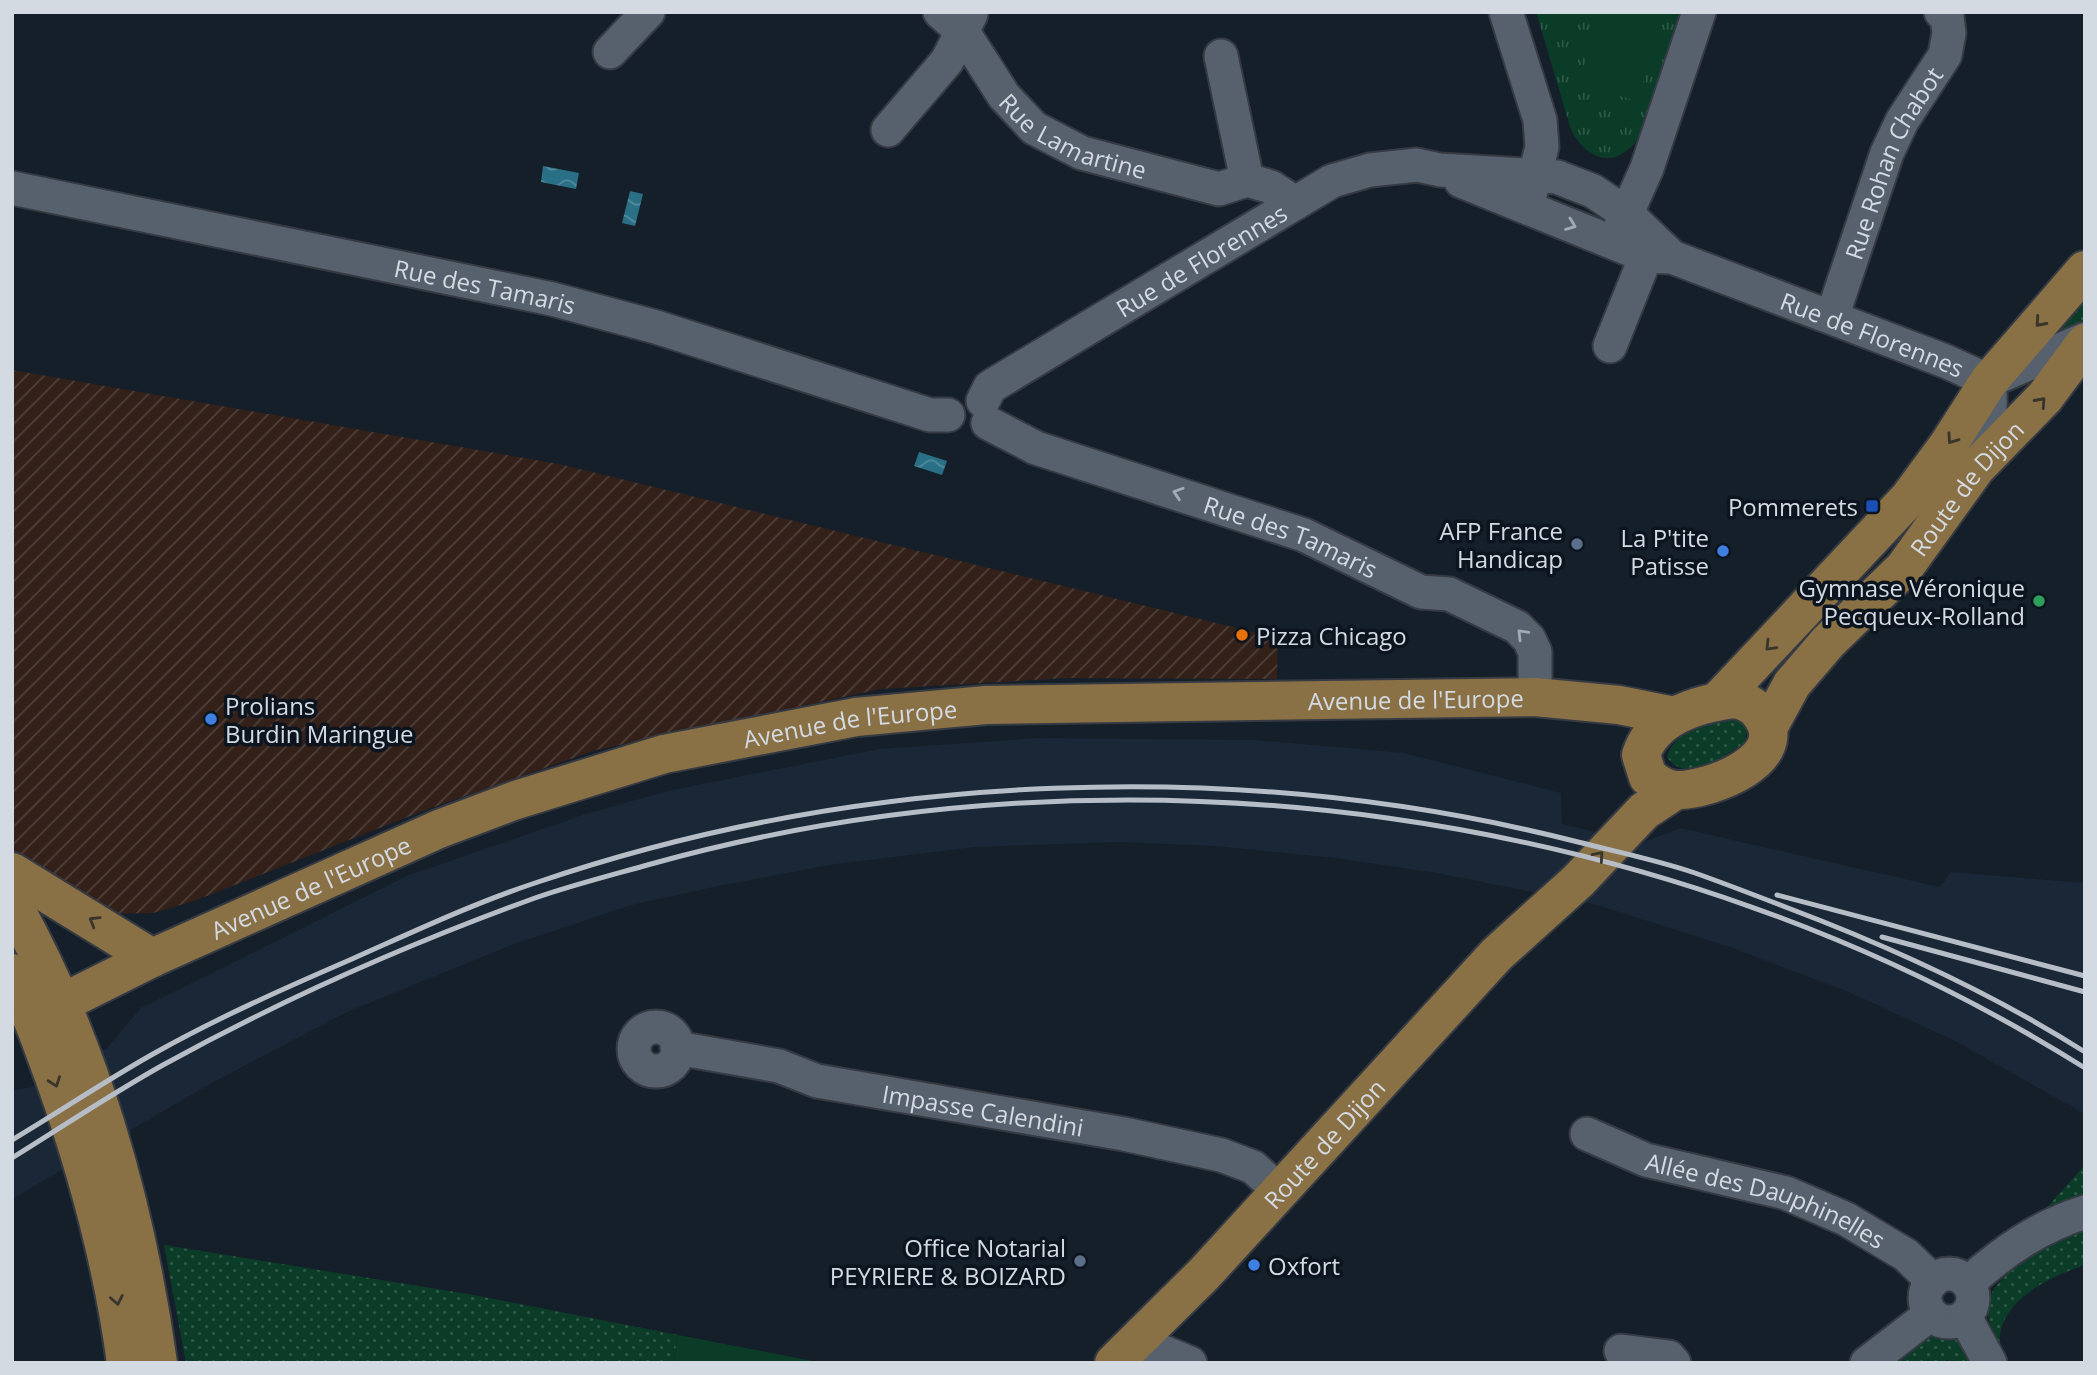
<svg xmlns="http://www.w3.org/2000/svg" width="2097" height="1375" viewBox="0 0 2097 1375" font-family="'Open Sans',sans-serif">
	<style>
		.built { fill: #192736 }
		.industrial { fill: url(#industrial-furrows) }
		.grass { fill: url(#grass-dots) }
		.park { fill: url(#park-tufts) }
		.garden { fill: #0b3c28 }
		.water { fill: url(#water-waves) }
		.lines { fill: none; stroke-linecap: round; stroke-linejoin: round }
		.minor-casing { stroke: #353a43; stroke-width: 37 }
		.major-casing { stroke: #353a43; stroke-width: 42 }
		.minor { stroke: #56616d; stroke-width: 33 }
		.major { stroke: #897045; stroke-width: 38 }
		.rail { stroke: #b7bdc6; stroke-width: 5 }
		.oneway { stroke: #a2aab3 }
		.oneway2 { stroke: #38352c }
		.transit-dot { fill: #1a4fb4; stroke: #0c151f; stroke-width: 2.5 }
		.service-dot { fill: #5c6f8a; stroke: #0c151f; stroke-width: 2.5 }
		.shop-dot { fill: #3f7fe0; stroke: #0c151f; stroke-width: 2.5 }
		.leisure-dot { fill: #2e9e5b; stroke: #0c151f; stroke-width: 2.5 }
		.food-dot { fill: #e8710a; stroke: #0c151f; stroke-width: 2.5 }
		.labels { text-anchor: middle; dominant-baseline: central; stroke-width: 7; stroke-linejoin: round; paint-order: stroke }
		.street-label { font-size: 24px; fill: #d4dae2; stroke: #0c151f }
		.poi-label { font-size: 24px; fill: #d4dae2; stroke: #0c151f; text-anchor: end }
	</style>
	<defs>
		<pattern id="industrial-furrows" width="10" height="10" patternUnits="userSpaceOnUse" patternTransform="scale(1.75)"><rect width="10" height="10" fill="#322019"/><path d="M-1 1l2-2M0 10L10 0M9 11l2-2" fill="none" stroke="#4f403a"/></pattern>
		<pattern id="grass-dots" width="8" height="8" patternUnits="userSpaceOnUse" patternTransform="scale(1.75)"><rect width="8" height="8" fill="#0b3c28"/><path d="M2 2h.1M6 6h.1" fill="none" stroke="#2e5847" stroke-width="1.8" stroke-linecap="round"/></pattern>
		<pattern id="park-tufts" width="24" height="20" patternUnits="userSpaceOnUse" patternTransform="scale(1.75)"><rect width="24" height="20" fill="#0b3c28"/><path d="M3 7l-1-3M5 7V3M7 7l1-3M15 17l-1-3M17 17v-4M19 17l1-3" fill="none" stroke="#2e5847"/></pattern>
		<pattern id="water-waves" width="16" height="10" patternUnits="userSpaceOnUse" patternTransform="scale(1.75)"><rect width="16" height="10" fill="#296f86"/><path d="M0 5q4-4 8 0t8 0" fill="none" stroke="#518a9c"/></pattern>
	</defs>
	<rect width="100%" height="100%" fill="#151f29"/>
	<path class="built" d="M1039 738 1255 740 1404 753 1561 793 1562 824 1642 843 1680 828 1940 887 1951 872 2085 883V1114L1955 1041 1851 993 1730 947 1594 904 1437 873 1335 858 1215 846 1120 842 975 847 836 864 718 886 632 905 517 943 347 1012 208 1085 12 1199V1091L31 1087 106 1049 141 1008 409 875 589 813 672 790 879 749Z"/>
	<path class="industrial" d="M12 370 559 464 1278 638 1277 679 1069 678 881 689 596 750 423 811 194 901 153 913 109 914 12 855Z"/>
	<path class="grass" d="M2085 290V320L2055 342 2054 325Z
		M1734 717 1743 721 1747 731 1744 743C1724 756 1685 785 1667 757 1674 731 1710 722 1734 717Z
		M2085 1165V1265C2049 1277 1995 1302 2000 1347 1996 1336 1988 1322 1987 1311 1986 1279 2034 1255 2058 1240L2040 1215Z
		M164 1245 468 1294 678 1335 673 1363H186Z
		M1944 1331 1961 1338 1974 1363 1947 1360 1940 1363H1888L1929 1333Z"/>
	<path class="park" d="M1536 12H1680L1639 138C1616 169 1588 162 1571 130Z"/>
	<path class="garden" d="M1602 12H1666L1637 101 1578 83Z
		M678 1335 823 1363H673Z"/>
	<path class="water" d="M543 166 579 173 576 189 541 182Z
		M630 191 643 194 635 226 622 223Z
		M919 452 947 461 942 475 914 466Z"/>
	<g class="lines">
		<defs>
			<g id="minor">
				<path id="s1" d="M940 12 963 32 1004 96 1034 128 1082 153 1219 189 1247 180 1271 187 1295 203"/>
				<path d="M1506 12 1540 120 1542 147 1529 199"/>
				<path d="M610 52 648 12"/>
				<path d="M1221 56 1247 180"/>
				<path d="M888 130 947 61 971 14"/>
				<path d="M1461 181 1646 256 1669 257"/>
				<path id="s2" d="M12 188 552 299 656 327 930 415H948"/>
				<path d="M1618 233 1647 168 1699 12"/>
				<path id="s3" d="M1832 317 1887 153 1902 121 1945 55 1949 33 1947 17 1941 12"/>
				<path d="M1610 346 1646 256 1654 243"/>
				<path d="M1989 381 2085 339"/>
				<path id="s4" d="M983 401 990 387 1332 181 1370 170 1417 165 1440 170 1557 177 1593 191 1627 214 1672 257 1945 361 1989 381"/>
				<path id="s5" d="M988 423 1036 448 1304 535 1421 592 1449 594 1517 627 1529 639 1535 652V697"/>
				<path d="M1976 468C1987 438 1993 414 1989 381"/>
				<circle cx="656" cy="1049" r="22"/>
				<path id="s6" d="M677 1048 779 1066 817 1081 1124 1134 1221 1155 1253 1167 1279 1191"/>
				<path id="s7" d="M1587 1134 1646 1160 1786 1193 1846 1219 1906 1255 1933 1281"/>
				<circle cx="1949" cy="1298" r="24"/>
				<path d="M1968 1283C2004 1251 2038 1227 2085 1212"/>
				<path d="M1965 1317 1990 1363"/>
				<path d="M1137 1341 1190 1363"/>
				<path d="M1621 1351 1669 1357 1674 1363"/>
				<path d="M1867 1363 1931 1314"/>
			</g>
			<g id="major">
				<path d="M1734 699C1746 701 1754 705 1761 715 1793 759 1711 790 1678 790 1666 790 1658 784 1648 777L1641 755C1653 717 1697 704 1734 699Z"/>
				<path d="M1718 701 1909 498 1948 445 1989 381 2085 270"/>
				<path id="s8" d="M1768 728 1792 684 1828 642 1904 568 1976 468 2045 397 2085 343"/>
				<path d="M12 872 152 958"/>
				<path d="M12 903C90 1043 136 1204 158 1363"/>
				<path d="M12 973C29 1006 41 1042 54 1077 87 1170 113 1265 126 1363"/>
				<path id="s9" d="M32 1018 152 958 439 829 516 800 664 754 856 717 986 705 1535 697 1619 705 1674 716"/>
				<path id="s10" d="M1114 1363 1204 1274 1497 954 1578 881 1644 811 1676 790"/>
			</g>
		</defs>
		<use href="#minor" class="minor-casing"/>
		<use href="#major" class="major-casing"/>
		<use href="#minor" class="minor"/>
		<use href="#major" class="major"/>
		<path class="rail" d="M1777 895 2085 976
			M1882 937 2085 992
			M12 1140C59 1112 105 1081 153 1054 217 1018 285 988 352 959 413 932 472 904 535 883 864 771 1241 756 1578 842 1617 852 1657 860 1695 873 1726 884 1757 896 1788 908 1891 947 1992 993 2085 1052
			M12 1158C62 1127 111 1094 163 1065 281 1000 408 944 535 898 572 885 612 875 651 864 1124 732 1668 806 2085 1068"/>
	</g>
	<defs><path id="oneway-chevron" d="M-2-3.5L2.5 0L-2 3.5" fill="none" stroke-width="1.6" stroke-linecap="round" stroke-linejoin="round" transform="scale(1.75)"/></defs>
	<g class="oneway">
		<use href="#oneway-chevron" transform="translate(1571 225) rotate(21)"/>
		<use href="#oneway-chevron" transform="translate(1178 493) rotate(-162)"/>
		<use href="#oneway-chevron" transform="translate(1522 634) rotate(-134)"/>
	</g>
	<g class="oneway2">
		<use href="#oneway-chevron" transform="translate(2040 322) rotate(132)"/>
		<use href="#oneway-chevron" transform="translate(2041 402) rotate(-48)"/>
		<use href="#oneway-chevron" transform="translate(1952 439) rotate(125)"/>
		<use href="#oneway-chevron" transform="translate(1770 646) rotate(134)"/>
		<use href="#oneway-chevron" transform="translate(1599 856) rotate(-49)"/>
		<use href="#oneway-chevron" transform="translate(94 921) rotate(-149)"/>
		<use href="#oneway-chevron" transform="translate(55 1082) rotate(70)"/>
		<use href="#oneway-chevron" transform="translate(117 1300) rotate(79)"/>
	</g>
	<rect class="transit-dot" x="1865" y="499" width="14" height="14" rx="3.5"/>
	<g class="service-dot">
		<circle cx="1577" cy="544" r="7"/>
		<circle cx="1080" cy="1261" r="7"/>
	</g>
	<g class="shop-dot">
		<circle cx="1723" cy="551" r="7"/>
		<circle cx="211" cy="719" r="7"/>
		<circle cx="1254" cy="1265" r="7"/>
	</g>
	<circle class="leisure-dot" cx="2039" cy="601" r="7"/>
	<circle class="food-dot" cx="1242" cy="635" r="7"/>
	<g class="labels">
		<g class="street-label">
			<text stroke="none"><textPath href="#s1" startOffset="189">Rue Lamartine</textPath></text>
			<text stroke="none"><textPath href="#s3" startOffset="166">Rue Rohan Chabot</textPath></text>
			<text stroke="none"><textPath href="#s4" startOffset="262">Rue de Florennes</textPath></text>
			<text stroke="none"><textPath href="#s2" startOffset="483">Rue des Tamaris</textPath></text>
			<text stroke="none"><textPath href="#s4" startOffset="999">Rue de Florennes</textPath></text>
			<text stroke="none"><textPath href="#s8" startOffset="313">Route de Dijon</textPath></text>
			<text stroke="none"><textPath href="#s5" startOffset="324">Rue des Tamaris</textPath></text>
			<text stroke="none"><textPath href="#s9" startOffset="1442">Avenue de l'Europe</textPath></text>
			<text stroke="none"><textPath href="#s9" startOffset="875">Avenue de l'Europe</textPath></text>
			<text stroke="none"><textPath href="#s9" startOffset="308">Avenue de l'Europe</textPath></text>
			<text stroke="none"><textPath href="#s6" startOffset="313">Impasse Calendini</textPath></text>
			<text stroke="none"><textPath href="#s10" startOffset="304">Route de Dijon</textPath></text>
			<text stroke="none"><textPath href="#s7" startOffset="191">Allée des Dauphinelles</textPath></text>
		</g>
		<g class="poi-label">
			<text x="1858" y="506">Pommerets</text>
			<text x="1563" y="530">AFP France<tspan x="1563" dy="28">Handicap</tspan></text>
			<text x="1709" y="537">La P'tite<tspan x="1709" dy="28">Patisse</tspan></text>
			<text x="2025" y="587">Gymnase Véronique<tspan x="2025" dy="28">Pecqueux-Rolland</tspan></text>
			<text x="1256" y="635" text-anchor="start">Pizza Chicago</text>
			<text x="225" y="705" text-anchor="start">Prolians<tspan x="225" dy="28">Burdin Maringue</tspan></text>
			<text x="1066" y="1247">Office Notarial<tspan x="1066" dy="28">PEYRIERE &amp; BOIZARD</tspan></text>
			<text x="1268" y="1265" text-anchor="start">Oxfort</text>
		</g>
	</g>
	<rect width="2097" height="1375" fill="none" stroke="#d4dae2" stroke-width="28"/>
</svg>
